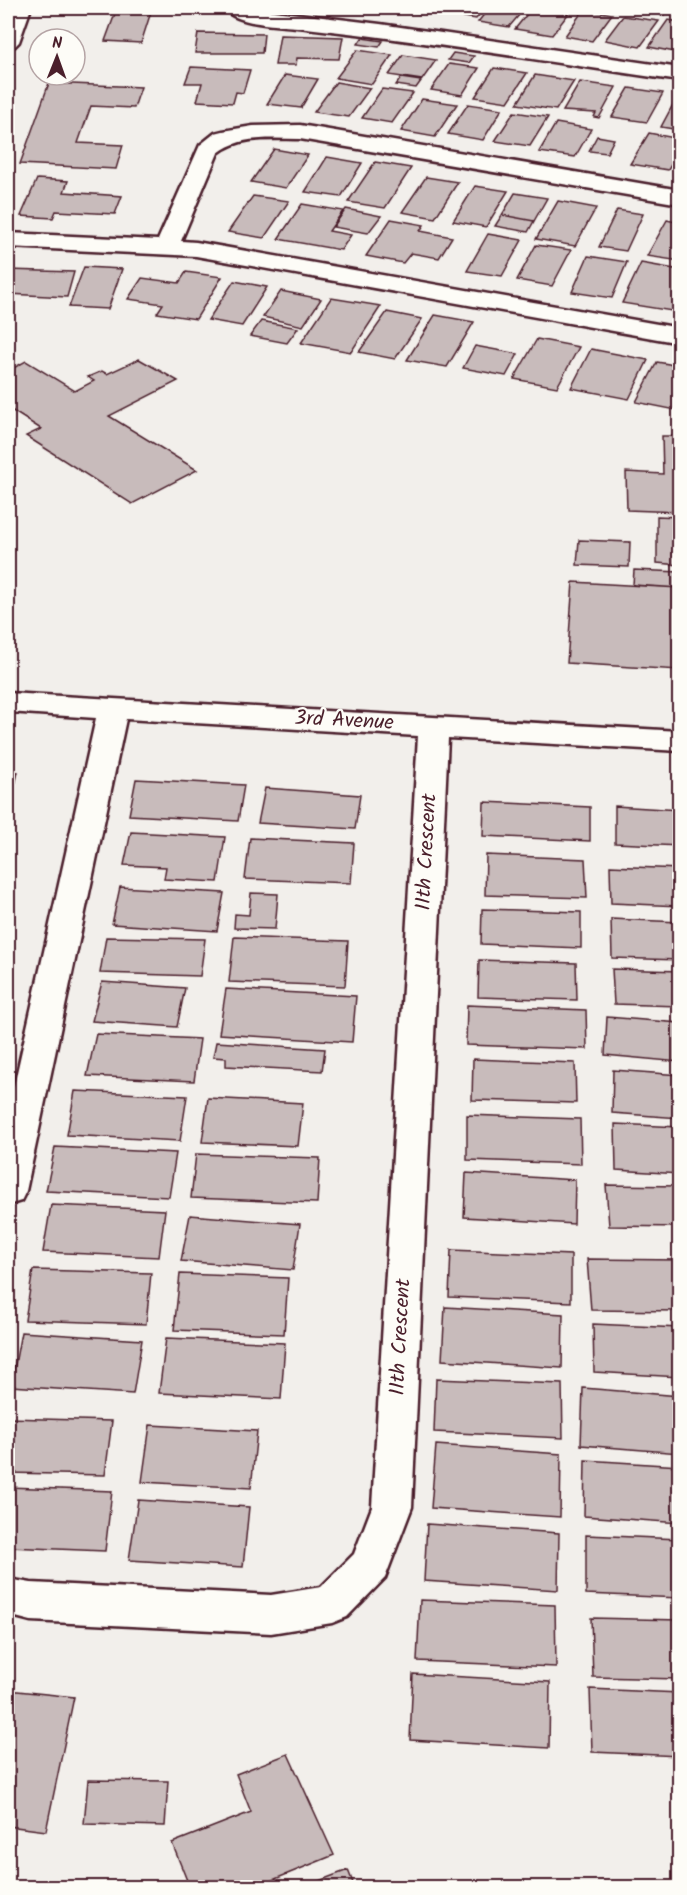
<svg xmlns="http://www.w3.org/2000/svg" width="687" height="1895" viewBox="0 0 687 1895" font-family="Kalam,sans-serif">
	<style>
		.building { fill: #c8bbbb; stroke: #4a1f2b; stroke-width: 1.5 }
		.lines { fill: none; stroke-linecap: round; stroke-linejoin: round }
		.street-casing { stroke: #4a1f2b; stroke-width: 5 }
		.street { fill: #fdfcf7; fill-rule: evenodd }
		.labels { text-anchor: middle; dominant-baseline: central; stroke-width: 4.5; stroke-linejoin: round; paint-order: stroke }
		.street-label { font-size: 21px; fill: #4a1f2b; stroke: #fdfcf7 }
	</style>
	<rect width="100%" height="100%" fill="#f2efeb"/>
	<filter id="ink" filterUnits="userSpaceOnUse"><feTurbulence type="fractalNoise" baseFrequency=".0167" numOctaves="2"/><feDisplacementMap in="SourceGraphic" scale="12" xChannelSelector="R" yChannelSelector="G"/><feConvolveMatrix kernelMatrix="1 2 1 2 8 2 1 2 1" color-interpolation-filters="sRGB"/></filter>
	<g filter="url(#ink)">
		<path class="building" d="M398 8H426L421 14 396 10Z
			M446 8H485L476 19 441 13Z
			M489 8H525L509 27 478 22Z
			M532 8H564L572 9 552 35 515 29Z
			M622 8H668L664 15Z
			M584 9 612 14 592 41 565 36Z
			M116 11 151 12 141 43 105 41Z
			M623 16 659 21 640 47 605 40Z
			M668 20 680 22V53L649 47Z
			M198 33 264 34 262 53H195Z
			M280 35 343 37 339 59 297 58 296 65H275Z
			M362 38 383 41 379 47 358 44Z
			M357 50 392 55 372 84 336 78Z
			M453 53 474 56 469 63 448 60Z
			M403 55 436 60 422 80 389 75Z
			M449 64 479 68 462 95 431 90Z
			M191 67 250 70 243 93 236 92 233 103 197 101 202 83H185Z
			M494 68 527 73 508 102 475 97Z
			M285 75 318 79 301 108 267 104Z
			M535 75 574 81 556 110 517 104Z
			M401 78 421 81 416 88 396 85Z
			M336 82 370 88 349 117 314 112Z
			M580 82 616 87 599 118 594 117 596 113 563 111Z
			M49 83 141 87 134 108 91 106 78 143 123 145 116 169 20 164Z
			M629 88 663 93 647 122 612 117Z
			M382 89 413 93 392 123 362 118Z
			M677 97H680V130L661 127Z
			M422 99 457 104 435 137 401 131Z
			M468 104 502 109 483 140 448 134Z
			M514 112 548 117 530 146 495 141Z
			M556 123 591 129 575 157 539 152Z
			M649 133 680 139V150L668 170 630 164Z
			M597 136 614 139 607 153 589 151Z
			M274 149 308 155 286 188 251 182Z
			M327 157 362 163 341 197 305 192Z
			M375 162 411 168 385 208 348 202Z
			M426 177 458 182 435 218 402 212Z
			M37 179 68 181 64 192 122 196 115 214 56 211 53 218 21 216Z
			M475 186 508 191 486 227 453 221Z
			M515 193 547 198 534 221 502 215Z
			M253 196 289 201 264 238 228 232Z
			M558 201 596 208 575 246 536 239Z
			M302 204 343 211 329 231 351 235 341 250 278 239Z
			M346 209 381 216 368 233 333 227Z
			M617 210 643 214 626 251 599 247Z
			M502 215 534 221 528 232 495 226Z
			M391 219 424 225 420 231 452 237 439 258 411 253 403 263 366 256Z
			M667 220 680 223V261L647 256Z
			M488 234 522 240 502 276 467 271Z
			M536 245 571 250 552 286 517 280Z
			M588 256 627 262 612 298 572 292Z
			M641 263 680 270V295L672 311 622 303Z
			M84 267 122 269 108 309 69 307Z
			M8 270 74 272 67 297 8 294Z
			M186 272 222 277 196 319 157 313 163 304 128 299 142 278 179 283Z
			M234 281 267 287 242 326 208 320Z
			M281 291 321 299 303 326 263 317Z
			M331 298 381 306 351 352 301 343Z
			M387 312 422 319 395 359 359 352Z
			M435 315 474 322 447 367 407 360Z
			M261 321 298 328 287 343 250 336Z
			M537 339 579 347 557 387 514 379Z
			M475 346 518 354 506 376 463 368Z
			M591 349 648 360 629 399 571 388Z
			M139 359 178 381 109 416 197 470 132 504 26 436 41 429 8 408V371L26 361 75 391 94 381 88 377 102 371 107 374Z
			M657 362 680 366V403L676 410 636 402Z
			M662 436H680V512L627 510 626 472 663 474Z
			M657 516 680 517V565L657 563Z
			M579 540 630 542 629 567 577 565Z
			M634 570 680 572V588L633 585Z
			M573 582 680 588V670L567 663Z
			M8 771 18 772 11 803 8 802Z
			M136 779 244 785 238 821 129 815Z
			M265 788 360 795 355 829 258 823Z
			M484 802 590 807V841L483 836Z
			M615 806 680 810V846L615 843Z
			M131 832 225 837 218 882 164 879 166 867 124 865Z
			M250 838 354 843 351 883 245 879Z
			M486 855 585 859 587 898 485 895Z
			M610 866 680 869V906L611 903Z
			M120 887 224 893 217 931 112 924Z
			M251 893 278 894 275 929 234 928 235 914 249 915Z
			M482 909 581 912V948L481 944Z
			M611 919 680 922V960L612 958Z
			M106 937 205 939 200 976 100 973Z
			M234 937 348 941 345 986 229 982Z
			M479 960 576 963 577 1000 478 997Z
			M612 969 680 971V1006L614 1004Z
			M102 982 185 988 177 1027 92 1021Z
			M226 989 356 996 352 1042 219 1034Z
			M467 1005 586 1010 587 1049 466 1045Z
			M607 1017 680 1023V1062L605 1055Z
			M96 1034 200 1039 194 1081 87 1076Z
			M216 1042 325 1049 322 1071 226 1066V1058L213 1057Z
			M473 1059 575 1063 576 1103 472 1100Z
			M613 1070 680 1075V1118L612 1113Z
			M75 1091 187 1096 180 1141 67 1135Z
			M208 1098 303 1103 298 1146 202 1142Z
			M467 1115 580 1119 581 1164 467 1160Z
			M615 1124 680 1127V1174L616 1170Z
			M55 1147 176 1153 169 1197 46 1191Z
			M196 1154 320 1158 317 1203 191 1198Z
			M466 1173 575 1180 574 1224 464 1217Z
			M606 1185 680 1186V1227L609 1226Z
			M51 1205 165 1210 159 1257 43 1252Z
			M190 1215 300 1224 293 1270 181 1261Z
			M451 1250 571 1255V1302L449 1297Z
			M587 1259 680 1260V1311L591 1310Z
			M33 1270 151 1273 146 1324 25 1320Z
			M180 1274 288 1278 284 1334 174 1330Z
			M445 1307 563 1314 562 1368 442 1360Z
			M593 1324 680 1328V1377L594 1372Z
			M21 1332 142 1340 133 1394 11 1386Z
			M166 1338 285 1343 281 1399 159 1393Z
			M436 1379 562 1384 563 1438 434 1432Z
			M583 1388 680 1396V1453L581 1445Z
			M8 1418 112 1421 105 1475 8 1473Z
			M150 1425 257 1431 251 1488 142 1482Z
			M436 1445 561 1454 560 1517 431 1508Z
			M585 1460 680 1466V1523L584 1516Z
			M8 1487 112 1491 105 1551 8 1547Z
			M138 1500 249 1507 243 1567 129 1560Z
			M427 1524 559 1533 558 1590 424 1581Z
			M586 1535 680 1539V1598L586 1594Z
			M420 1600 555 1605 556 1667 417 1661Z
			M591 1618 680 1620V1679L593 1677Z
			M413 1674 550 1682 549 1748 410 1740Z
			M590 1689 680 1693V1756L592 1752Z
			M8 1690 74 1697 46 1831 8 1826Z
			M288 1754 334 1855 253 1888H190L172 1843 251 1812 236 1774Z
			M88 1780 168 1781 165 1826 84 1824Z
			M348 1870 355 1888H300Z"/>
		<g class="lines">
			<defs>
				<path id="street" d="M11 8H31L19 42 15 46 8 48V16Z
					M224 8H249L380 24 680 68V81C555 63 431 42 306 28 285 25 236 26 224 8Z
					M300 125 680 190V204L300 139C272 139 241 135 218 153L181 241 196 242 680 328V343L196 256 8 247V233L158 240 200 145 215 133 223 131 253 126Z
					M8 693 680 731V751L448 738 412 1507 385 1578 347 1617 332 1623 271 1633 31 1621 8 1615V1579L31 1583 271 1595 321 1587 354 1554 372 1507 418 736 126 719 26 1191 21 1201 8 1205V1113L96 718 8 712Z"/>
			</defs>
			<use href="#street" class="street-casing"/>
			<use href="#street" class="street"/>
		</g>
	</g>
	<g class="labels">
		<g class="street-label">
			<text transform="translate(344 721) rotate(3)">3rd Avenue</text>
			<text transform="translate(427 852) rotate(-87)">11th Crescent</text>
			<text transform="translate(401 1337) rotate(-87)">11th Crescent</text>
		</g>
	</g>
	<rect width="687" height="1895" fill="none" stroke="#fdfcf7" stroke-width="30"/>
	<rect x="15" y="15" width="657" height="1865" fill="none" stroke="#4a1f2b" stroke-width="2" filter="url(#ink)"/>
	<g transform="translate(57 57) rotate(1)"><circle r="28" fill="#fdfcf7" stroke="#b5a4a5" stroke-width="1.5"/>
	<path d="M0-4.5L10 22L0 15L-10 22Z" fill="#4a1f2b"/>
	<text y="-9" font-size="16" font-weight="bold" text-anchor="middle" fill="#4a1f2b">N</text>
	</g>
</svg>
